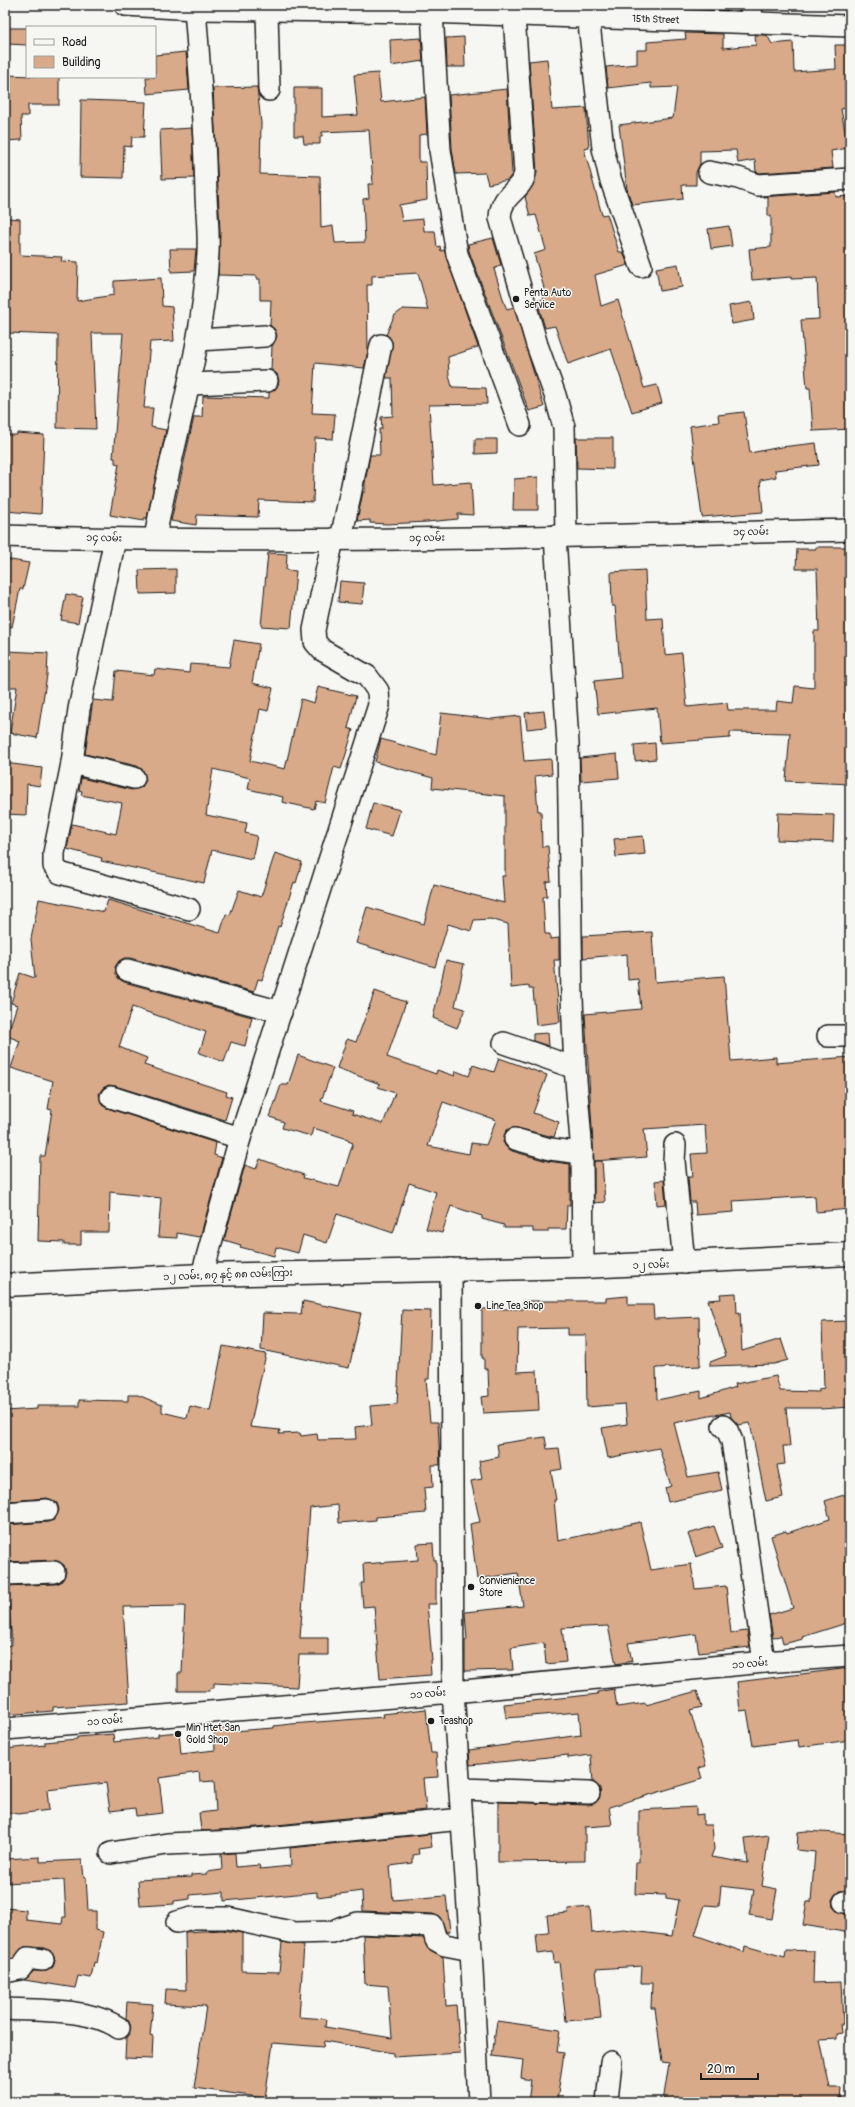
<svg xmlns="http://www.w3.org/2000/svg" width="855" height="2107" viewBox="0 0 855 2107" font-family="Pangolin,'Noto Sans Myanmar',sans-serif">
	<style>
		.building { fill: #d8aa8a; stroke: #1c1c1c; fill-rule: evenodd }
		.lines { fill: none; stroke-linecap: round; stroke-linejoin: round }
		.minor-casing { stroke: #1c1c1c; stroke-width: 24 }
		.major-casing { stroke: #1c1c1c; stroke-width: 25 }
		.minor { stroke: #f6f6f2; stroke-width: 21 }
		.major { stroke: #f6f6f2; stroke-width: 22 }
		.poi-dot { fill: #1c1c1c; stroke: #f6f6f2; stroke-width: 1.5 }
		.labels { text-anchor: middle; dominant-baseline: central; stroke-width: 3; stroke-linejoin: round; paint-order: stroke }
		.street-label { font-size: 10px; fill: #1c1c1c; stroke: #f6f6f2 }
		.poi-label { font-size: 10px; fill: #1c1c1c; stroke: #f6f6f2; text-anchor: start }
	</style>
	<rect width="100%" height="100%" fill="#f6f6f2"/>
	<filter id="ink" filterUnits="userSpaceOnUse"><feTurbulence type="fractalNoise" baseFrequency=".025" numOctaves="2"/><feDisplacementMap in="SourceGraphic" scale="8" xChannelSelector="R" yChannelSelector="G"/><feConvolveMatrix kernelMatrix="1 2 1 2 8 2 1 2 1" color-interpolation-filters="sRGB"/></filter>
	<g filter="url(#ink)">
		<path class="building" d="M8 28H27V45L7 44Z
			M685 33 723 34V48L756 45 755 35H767L772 44 793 42 794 72 836 69 835 45H850V108L841 109 848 148 831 151 833 168 760 173 756 172 755 160 738 163 736 150 700 151V164L696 172V185H682L683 199 632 205 627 189 619 125 673 118 677 87 651 88V83L608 88 606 67 637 64V50H647V42L686 39Z
			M464 37 465 67H447L446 38Z
			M421 38 423 61 391 66 390 40Z
			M186 52 189 90 147 94 146 77H155V55Z
			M547 59 552 110 586 108 589 148 584 149 602 215 607 214 619 252H623L628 265 595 275 601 306 618 300 644 388 657 385 662 403 632 412 611 349 568 364 555 326 545 328 537 301 544 299 541 289 544 288 534 254 546 250 536 215 530 216 525 197 533 185 537 172 529 61Z
			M378 73 381 102 425 97 427 134 419 135V162H426L427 200 399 205 402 221 423 219 424 231H435L437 247 440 246 441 251 444 250 478 347 448 357 449 375 452 387 486 388 487 404 429 405 434 485 471 482 473 515 458 514V519L427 522 387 524 370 523V520L357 521 363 492H365V483L370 455H380L379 429H382L381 417 393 416 392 378H386L392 342 386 335 394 316 403 309 428 310 418 273 372 276V285H367L368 351 364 368 315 363 312 413 335 414 333 439 315 438 313 502 259 500 258 517 197 515 196 525 171 521 194 417H202L203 396 269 398V392L277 387 279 381 277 374 271 370 272 346 277 336 275 330 270 325 271 300H260V279H257V276L218 275 220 231 213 88 257 87 261 123 260 174 320 176 321 228 333 226 335 243 365 242 363 199 369 198 368 184H373L369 130 322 132V136H320V144H304L303 136H294V88H322V117L358 115 354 75Z
			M6 75 59 77V105H28V116H21L22 140 5 141Z
			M507 89 512 174 508 180 488 184 485 173 456 174 452 149 449 95Z
			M81 100 146 102 144 137H132L131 147 124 146 123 178 80 177Z
			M192 128 194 178 162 179 160 130Z
			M835 192 836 197 850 196V429L813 431 810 388H807L801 320 819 319 817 278 791 279V277L752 280 749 249 771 247V216H768V197H760Z
			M8 218 20 219V255L62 257 61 261 78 262 77 301 114 295V281L161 278 162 306 172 307 174 341 150 342 144 408H153L151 427 166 430 147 518H144V521L110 515 119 464 115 463V458H113L123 333H92L96 429 57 428 58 335 8 333 9 293H5V221H7Z
			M729 226 732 246 711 249 708 229Z
			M493 238 501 265 494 269 505 305 507 309 514 307 544 407 529 411 469 251 468 244Z
			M170 249H196L194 271 171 272Z
			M678 264 682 287 660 291 656 268Z
			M752 302 754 320 732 324 729 306Z
			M744 412 750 453 781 447 816 443 819 465 775 470 776 477 760 480 763 512 702 517 690 426 719 422 718 415Z
			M17 433 44 435 41 514 5 511V435H17Z
			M576 438H613V469L577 468Z
			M475 439H497V453L475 454Z
			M538 477V510H513L514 479Z
			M816 547H850V784L786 781 790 733 730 732V738L660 743 657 708 598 714 594 681 621 678 615 606H612L611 572 645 570 647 619 663 618 665 655 682 653 687 707 727 703 728 710H776L777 701 793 703 795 686 814 688V631H819L817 569H796L797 549H816Z
			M268 553 287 554 286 570 296 571 291 628 261 626Z
			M5 559 29 563 23 589H20L12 627 5 626Z
			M176 569V593L140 594 139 570Z
			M340 581 364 583 362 604 338 602Z
			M66 594 83 597 78 623 61 620Z
			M234 640 259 644 252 683 273 688 268 711 260 709 250 761 285 769 301 699 314 703 318 687 356 696 348 728 353 730 346 754 341 769 334 767 325 803 316 801 314 809 282 802 283 797 248 789 250 778 213 769 206 815 247 823 245 833 257 836 252 859 212 850 204 883 101 861 102 858 67 849 72 824 116 834 122 803 81 795 82 791 79 790 81 778 132 790 142 787 146 780 143 770 137 766 85 754 93 700 113 702 116 671 154 675 155 669 189 673 190 664 229 667Z
			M7 651 48 653 47 675 37 738 10 733 17 687H6Z
			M544 711 546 727 527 729 525 713Z
			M441 713 492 719 520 716 524 761 551 759 552 774 535 776 538 811H541L542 847 548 846 549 861 551 881 546 882 547 896 543 897 545 934H550V939L559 938V960H554L560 1022 536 1025 533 989H529V986L511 988 508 924 490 919 474 920 471 931 448 924 435 967 356 943 367 907 424 924 434 885 504 903 502 876H505V796L432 788 433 778 375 762 381 739 436 755Z
			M655 743 656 759 635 761 634 745Z
			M617 754 619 778 581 781 580 758Z
			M5 763 42 768 40 786 27 784 26 815 5 814Z
			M373 803 400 810 392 836 366 829Z
			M778 813 834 815 833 842 777 840Z
			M643 836 645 854 616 857 614 839Z
			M275 853 302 862 296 883 294 882 280 927 278 926 262 980 258 979 254 992 130 958H124L119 961 115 967 118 978 124 982 252 1017 245 1046 231 1042 224 1062 199 1053 206 1032 132 1007 119 1047 147 1058 144 1065 227 1092 226 1095 232 1097 225 1120 115 1086 109 1085 103 1088 99 1094 102 1105 107 1108 216 1143 214 1155 222 1158 201 1234 199 1237 177 1233V1238L158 1237 161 1198 110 1192 109 1232H81V1245H64V1242L38 1241 40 1156H45L52 1110 48 1109 53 1081 11 1068 20 1041 7 1036 17 1005 11 1003 20 973 35 978 31 939 39 899 104 912 108 900 220 933 226 914 230 915 239 890 261 897Z
			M652 932 655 982 724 976 731 1061 776 1057V1063L850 1057V1209L816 1212 815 1196 733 1201 734 1212 696 1215 695 1202H690L688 1177H693L691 1154 707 1153 705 1125 644 1129 647 1157 594 1161 585 1014 641 1009 638 979 628 980 627 954 583 958V936Z
			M446 960 464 964 455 1006 465 1009 457 1028 433 1018Z
			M375 991 406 1002 387 1057 436 1074 437 1070 455 1076 456 1071 469 1076 473 1065 494 1072 499 1058 547 1075 533 1113 559 1122 554 1137 512 1127 506 1131 503 1142 506 1147 512 1151 547 1161 570 1164V1205H567L566 1229H548V1232H533V1228H504V1225L482 1219V1216L451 1206 442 1233 426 1229 436 1192 409 1183 393 1233 337 1214 327 1243 303 1235 298 1253 276 1247 274 1256 240 1247 241 1245 224 1240 245 1165 256 1169 260 1159 304 1175 303 1178 339 1187 353 1143 348 1141V1139L313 1128 311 1136 282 1128 284 1122 270 1117 281 1085H288L298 1055 333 1068 321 1101 353 1111 352 1114 383 1124 395 1093 378 1087 380 1084 337 1068 347 1039 356 1042ZM443 1102 496 1120 486 1145 471 1143 469 1154 428 1146Z
			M548 1033 549 1046 533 1041V1034Z
			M594 1161H602L605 1202 594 1203Z
			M664 1180 666 1204 657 1205 655 1181Z
			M736 1293 737 1313 740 1312 742 1351 781 1339 788 1360 774 1364 710 1366V1362L726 1356 708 1300 721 1299 720 1294Z
			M628 1296V1305H653L654 1319 699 1317 700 1366 656 1368 657 1400 701 1391V1398L736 1387 735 1384 776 1376 780 1391 819 1392V1389L824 1388 822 1322 850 1321V1407L821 1409V1408H786L790 1446H783L785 1464 777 1465 783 1497 766 1501 750 1423 738 1425 731 1417 730 1412 674 1423 688 1477 718 1472 722 1490 668 1502 665 1488 671 1486 659 1448 608 1458 602 1428 627 1424 625 1404 587 1407 586 1335H568V1328L518 1329 517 1372 537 1371 539 1410 483 1413 481 1397 489 1396 488 1369H484V1358H482V1309H523V1301H606V1298Z
			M303 1301 361 1313 349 1368 261 1350 263 1313 301 1314Z
			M402 1310 431 1311 429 1379H426L430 1422H438L440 1465H432L433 1487 424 1488 426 1513 376 1517V1520L339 1523 338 1505 310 1508 300 1638H328V1655H299L297 1687 214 1683V1688H210L209 1691H178V1673H182L185 1606 123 1607 129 1702 53 1707V1711L5 1715V1646L12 1645 9 1605 5 1606V1586L55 1584 61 1582 66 1572 64 1565 54 1560 5 1562V1525L48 1522 54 1520 59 1510 57 1503 47 1498 9 1501 5 1465V1411L37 1409V1406H79V1400L128 1401V1395H138L162 1405V1412L187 1418 190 1406 210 1411 223 1346 266 1354 250 1427 280 1430 279 1434 300 1433 301 1436 317 1434 318 1440 356 1439 355 1427 372 1425 370 1406 397 1404Z
			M545 1437 547 1449 559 1448 562 1469 551 1471 556 1500H554L558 1541 640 1522 651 1570 691 1564 695 1589 726 1586 731 1633 747 1631 750 1647 699 1653 696 1634 628 1643 632 1661 616 1664 608 1626 562 1628 566 1662 546 1664 544 1643 511 1648 513 1670 465 1671V1640H467L465 1612 523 1606 518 1573 477 1579 470 1524 480 1522 471 1481 482 1479 479 1461 499 1457 497 1444Z
			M850 1493V1622L802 1637 803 1639 783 1644 781 1636 773 1637 769 1615 793 1608 771 1536 786 1531 787 1533 830 1519 825 1501Z
			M714 1526 722 1548 696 1557 688 1534Z
			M433 1543 434 1560H436V1604H427L432 1660H430L431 1675 380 1679 374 1606 363 1607 361 1583H364L363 1564 418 1560 417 1544Z
			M850 1668V1740L799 1747 798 1740 753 1746 747 1710 740 1711 737 1682Z
			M614 1689 617 1707 646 1703V1705L697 1691 702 1707 690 1710 706 1766 699 1768 702 1779 609 1807 612 1825 585 1827V1861L498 1862V1802L589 1805 595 1803 599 1799 600 1788 593 1782 591 1755 568 1758V1755L470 1765 469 1750 581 1735 579 1712 506 1718 504 1704 598 1694 597 1692Z
			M426 1709 431 1753H436L438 1777 423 1778 426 1810 237 1829 201 1831 199 1813 216 1811 214 1781 200 1782 199 1772 159 1778 163 1813 136 1816 135 1808 110 1811 106 1783 47 1790 49 1810 18 1814 5 1812V1749L45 1745V1742L77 1739V1737L113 1734 114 1742 158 1737V1734L179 1732 181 1754 215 1750 214 1729 233 1727V1731L274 1728V1726L291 1724 384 1717 383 1714Z
			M696 1807V1815L703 1814V1825H712L714 1849 711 1857 748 1863 745 1838 769 1835 762 1886 777 1889 772 1919 749 1915 754 1890 721 1886 719 1906 705 1905 695 1935 744 1952 745 1946 785 1957 786 1950 814 1951 813 1983 841 1982 843 2024H841L842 2033 836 2034V2039L820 2040 830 2088H841L840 2102H663L669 2063 662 2062 655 2008H651L652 1983H641L642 1966 596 1969 601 2018 566 2021 559 1962 554 1963 553 1952 538 1954 536 1934 549 1933 547 1915 568 1913V1909L590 1907 592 1933 624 1930 672 1936 679 1900 666 1898V1895L635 1894 636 1862H639V1810Z
			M806 1831 850 1834V1891H839L835 1895 832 1900 833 1907 837 1911 850 1915V1933L803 1925 807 1902H811L815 1852 797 1850 798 1832Z
			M430 1834 432 1847 418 1849 419 1854 413 1855V1863L390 1866 393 1900 446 1896 450 1931 446 1932 440 1917 433 1914 363 1911 362 1891 317 1897V1892L224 1901V1892L190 1895V1899L174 1901V1904L140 1906 138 1880 191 1877V1875L207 1874V1872L222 1870 221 1854 235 1853 236 1867 259 1865 260 1869 291 1866 290 1848Z
			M40 1857V1862L82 1860 84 1877H86L88 1911H96V1930L103 1932 97 1963 94 1962 91 1978 78 1976 75 1988 24 1980 34 1971H47L53 1967 55 1961 54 1955 45 1948 24 1947 13 1958 5 1960V1908L26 1910V1920L62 1924 63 1917H66L64 1880 5 1883V1859Z
			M222 1930 242 1933V1971L279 1972 282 1942 304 1945 299 2017 326 2019 325 2027 392 2038 388 1986 365 1984 363 1935 423 1938 430 1950 443 1957 446 2006 456 2005 460 2053 393 2057V2053L324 2041 323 2047 273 2043 265 2098 194 2088 206 2006 165 2004 166 1989 186 1990 185 1932Z
			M127 2002 153 2004 150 2036 153 2037 152 2059 125 2058 126 2038 131 2028 129 2022 126 2018Z
			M497 2021 560 2030 557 2052 564 2053 557 2101 528 2102 531 2080 521 2078 523 2060 492 2056Z"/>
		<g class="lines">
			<defs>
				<g id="minor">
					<path id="s1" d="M125 5 195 9 425 12 850 26"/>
					<path d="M751 5 752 23"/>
					<path d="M587 6 603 148 610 178 641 266"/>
					<path d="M267 10 269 90"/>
					<path d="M432 12 440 150 457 254 520 425"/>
					<path d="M514 16 525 173C522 192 501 192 500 218L537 345 555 395 564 427 566 536"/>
					<path d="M709 172 738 178 758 185 850 179"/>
					<path d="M198 340 265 336"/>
					<path d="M190 384 267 381"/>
					<path d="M5 536C286 545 569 536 850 530"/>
					<path d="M555 536 568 743 572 998 575 1068 582 1153 583 1267"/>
					<path d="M155 538C172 443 203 350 208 253 209 234 207 215 206 196 205 133 200 71 195 9"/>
					<path d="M115 539 79 709 72 763 54 853V866L60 873 189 909"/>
					<path d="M341 539 381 345"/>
					<path d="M72 763 134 778"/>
					<path d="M127 970 281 1012"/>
					<path d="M828 1036H850"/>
					<path d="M504 1043 575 1068"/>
					<path d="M111 1097 240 1138"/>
					<path d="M515 1139 550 1149 582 1153"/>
					<path d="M675 1145 674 1161 684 1263"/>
					<path d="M451 1269 453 1692 471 1950 479 2102"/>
					<path d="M202 1275 240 1138 379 705 378 691 367 676 322 650 315 642 314 630 333 539"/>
					<path d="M723 1426 727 1430 732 1441 764 1662"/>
					<path d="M5 1513 47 1510"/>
					<path d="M5 1574 54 1572"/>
					<path d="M5 1729 453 1692 764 1662 850 1656"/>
					<path d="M460 1789 589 1793"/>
					<path d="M111 1853 167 1844 238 1841 462 1819"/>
					<path d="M844 1902 850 1903"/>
					<path d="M177 1922 192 1918H228L295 1933 331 1932 358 1923 432 1926 436 1940 445 1945 471 1950"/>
					<path d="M5 1972 20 1969 28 1958 43 1960"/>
					<path d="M5 2009C40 2011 90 2008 119 2028"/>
					<path d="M607 2102 611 2062"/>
				</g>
				<path id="major" d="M5 1285 202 1275 583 1267 850 1254"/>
			</defs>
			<use href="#minor" class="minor-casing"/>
			<use href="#major" class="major-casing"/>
			<use href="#minor" class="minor"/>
			<use href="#major" class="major"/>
		</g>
	</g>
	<g class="poi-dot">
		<circle cx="516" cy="299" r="4"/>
		<circle cx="478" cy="1306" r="4"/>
		<circle cx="471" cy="1587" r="4"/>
		<circle cx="431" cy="1721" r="4"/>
		<circle cx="178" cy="1734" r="4"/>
	</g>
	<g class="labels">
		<g class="street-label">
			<text stroke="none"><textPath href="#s1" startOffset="531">15th Street</textPath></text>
			<text transform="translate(751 532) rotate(-1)">၁၄ လမ်း</text>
			<text transform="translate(104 538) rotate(1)">၁၄ လမ်း</text>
			<text transform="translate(427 538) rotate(-1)">၁၄ လမ်း</text>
			<text transform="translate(651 1265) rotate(-2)">၁၂ လမ်း</text>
			<text transform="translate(228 1275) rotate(-2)">၁၂ လမ်း, ၈၇ နှင့် ၈၈ လမ်းကြား</text>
			<text transform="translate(750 1664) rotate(-5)">၁၁ လမ်း</text>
			<text transform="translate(428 1694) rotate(-5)">၁၁ လမ်း</text>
			<text transform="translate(105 1721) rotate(-5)">၁၁ လမ်း</text>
		</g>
		<g class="poi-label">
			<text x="524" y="293">Penta Auto<tspan x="524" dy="12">Service</tspan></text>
			<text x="486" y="1306">Line Tea Shop</text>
			<text x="479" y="1581">Convienience<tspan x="479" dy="12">Store</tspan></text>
			<text x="439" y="1721">Teashop</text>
			<text x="186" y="1728">Min Htet San<tspan x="186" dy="12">Gold Shop</tspan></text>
		</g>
	</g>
	<rect width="855" height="2107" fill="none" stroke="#f6f6f2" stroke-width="20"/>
	<rect x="10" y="10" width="835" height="2087" fill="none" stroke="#1c1c1c" stroke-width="1.5" filter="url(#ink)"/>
	<rect x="26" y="26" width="130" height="52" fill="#f6f6f2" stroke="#9f9f9c"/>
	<rect x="34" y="39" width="20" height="6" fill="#f6f6f2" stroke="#9f9f9c"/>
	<text x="62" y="46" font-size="12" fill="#1c1c1c">Road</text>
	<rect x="34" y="56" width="20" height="12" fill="#d8aa8a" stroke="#9f9f9c"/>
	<text x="62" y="66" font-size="12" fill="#1c1c1c">Building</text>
	<path d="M701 2073v6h57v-6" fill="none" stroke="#1c1c1c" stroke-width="2"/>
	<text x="707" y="2073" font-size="12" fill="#1c1c1c" stroke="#f6f6f2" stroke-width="3" paint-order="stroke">20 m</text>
</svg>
